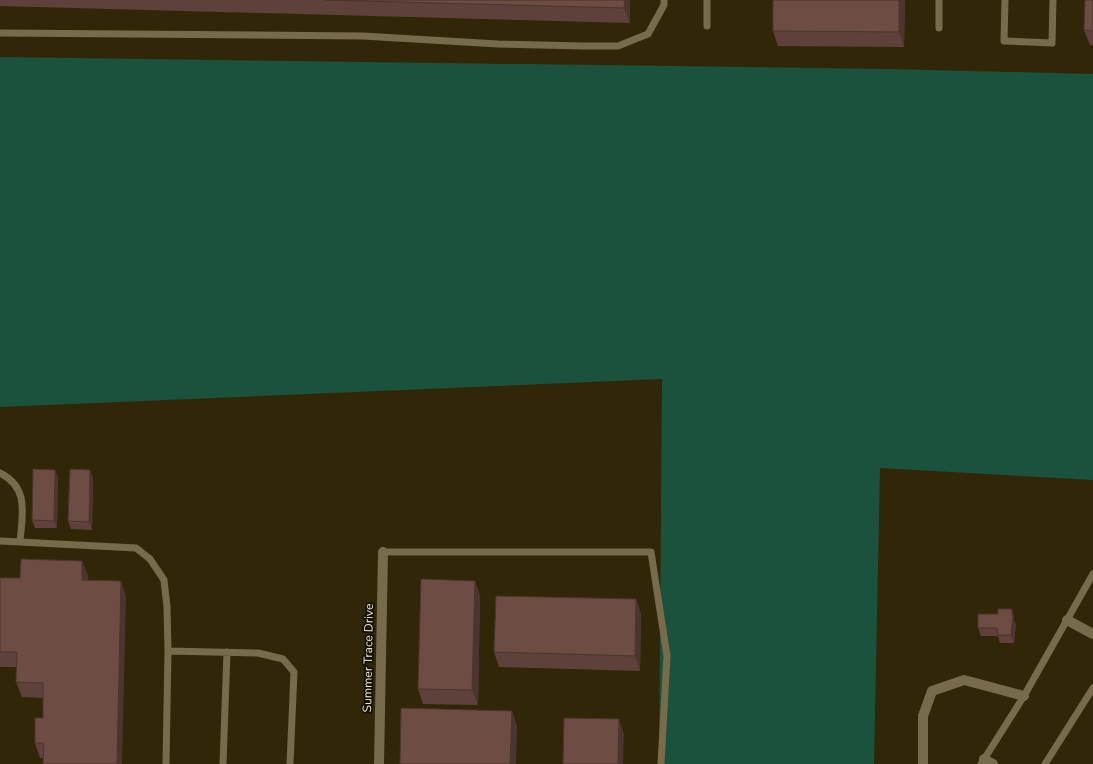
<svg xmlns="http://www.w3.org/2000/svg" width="1093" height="764" viewBox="0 0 1093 764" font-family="'Nunito Sans',sans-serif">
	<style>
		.green { fill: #1b523d }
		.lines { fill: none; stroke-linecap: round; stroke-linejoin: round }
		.lane { stroke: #786b4c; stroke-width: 7 }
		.street { stroke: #786b4c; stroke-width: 10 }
		.wall { fill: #5e413a }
		.shaded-wall { fill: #4c352f }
		.building { fill: #6d4c43; stroke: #4c352f }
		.labels { text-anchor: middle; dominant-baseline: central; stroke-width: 3.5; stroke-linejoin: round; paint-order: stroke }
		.street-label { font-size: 12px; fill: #efe8d7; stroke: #140f04 }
	</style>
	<rect width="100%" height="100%" fill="#312607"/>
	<path class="green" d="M0 57 888 69 1093 74V480L880 468 874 764H659L662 379 0 407Z"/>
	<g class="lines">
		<path class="lane" d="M1005 0 1004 41 1052 43 1053 0
			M707 26V0
			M939 28V0
			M0 33 363 36 498 44 583 46H618L648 34 664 5V0
			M0 473C30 488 22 515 20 542
			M0 541 136 548 150 559 164 580 167 607 168 651 166 764
			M383 552H651L667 656 661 764
			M168 651 258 653 283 659 294 672 290 764
			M223 764 227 652
			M981 764 1024 696 1093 574
			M1045 764 1093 688"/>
		<path class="street" d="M1067 620 1093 634
			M984 759 993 764
			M379 764 383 552
			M923 764V716L932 691 964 680 1024 696"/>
	</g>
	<path class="wall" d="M0 0H630V23L0 6Z
		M773 0H905L904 47 778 46 773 31Z
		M1093 0V45H1090L1084 30Z
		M55 470 58 478 57 528H35L32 520Z
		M93 477 92 530 71 529 68 521Z
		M82 561 88 576 87 580 126 596 43 758H40L35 743 43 718V698L22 697 16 682V667H0V578H20Z
		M475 581 480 596 478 705 423 704 418 689Z
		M636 599 641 614 640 671 499 667 494 652Z
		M1012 609 1014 617V620L1016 624 1014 643H1000L998 636H981L978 628 998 614Z"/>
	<path class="shaded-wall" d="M625 0H630V23L624 8Z
		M899 0H905L904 47 899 32Z
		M55 470 58 478 57 528 54 521Z
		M90 470 93 477 92 530 89 522Z
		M82 561 88 576 87 595 82 580Z
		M121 581 126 596 122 764H117Z
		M475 581 480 596 478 705 472 690Z
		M636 599 641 614 640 671 635 656Z
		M1012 609 1014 617V620L1016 624 1014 643 1011 635Z
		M512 711 517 725 516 764H510Z
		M619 719 624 734 623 764H618Z"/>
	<path class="building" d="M325 0H625L624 8Z
		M773 0H899V32L773 31Z
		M1085 0H1093V31L1084 30Z
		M33 469 55 470 54 521 32 520Z
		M70 469 90 470 89 522 68 521Z
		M21 559 82 561V580L121 581 117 764H43L44 743H35V718H43V683L16 682 17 652H0V578H20Z
		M421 579 475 581 472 690 418 689Z
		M496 596 636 599 635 656 494 652Z
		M998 609H1012V616H1013L1011 635H998L997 628H978V614H998Z
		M401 708 512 711 510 764H400Z
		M564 718 619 719 618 764H563Z"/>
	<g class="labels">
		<g class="street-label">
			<text transform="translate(368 658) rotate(-89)">Summer Trace Drive</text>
		</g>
	</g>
</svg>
